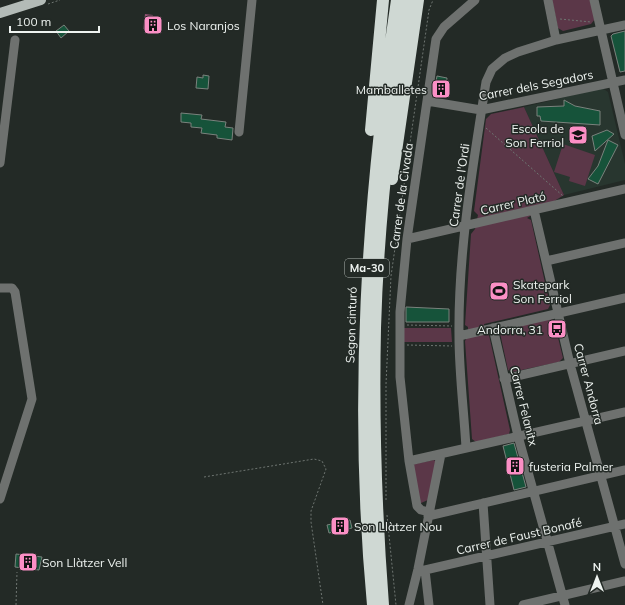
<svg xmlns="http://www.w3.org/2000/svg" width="625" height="605" viewBox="0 0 625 605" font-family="Mulish,sans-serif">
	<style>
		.built { fill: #28362f }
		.green { fill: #5b3748 }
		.water { fill: #925273 }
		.building { fill: #16533a; stroke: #7a827d }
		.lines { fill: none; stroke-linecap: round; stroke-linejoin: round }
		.path { stroke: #6e7571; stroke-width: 1; stroke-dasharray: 2 2; stroke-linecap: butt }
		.minor { stroke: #6e716f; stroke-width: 9 }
		.major { stroke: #b3bbb7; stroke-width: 10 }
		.highway { stroke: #cfd8d3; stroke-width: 12 }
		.labels { text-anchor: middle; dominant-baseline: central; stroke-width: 3; stroke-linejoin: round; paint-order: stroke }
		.shield { fill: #232a26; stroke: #b1b7b3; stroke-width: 1 }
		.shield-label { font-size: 11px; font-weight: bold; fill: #eef3f0 }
		.poi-label { font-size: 12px; fill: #eef3f0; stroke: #232a26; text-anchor: start }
		.street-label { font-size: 12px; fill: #eef3f0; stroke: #232a26 }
	</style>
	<rect width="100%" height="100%" fill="#232a26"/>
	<path class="built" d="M602 88 608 92 625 164V180L564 195 524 107Z"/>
	<path class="green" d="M552 0H590L595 19 591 24 563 31 558 28Z
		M524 107 564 195 527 218 531 220 550 305 548 309 484 324 485 333 489 335 510 430 509 434 476 442 472 439 465 341 468 336V327L465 325 471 234 475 229 478 215 474 211 486 119 491 114Z
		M563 144 595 155 585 186 569 181 570 177 554 172Z
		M551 318 554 321 563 358 559 362 512 372 508 370 500 333 501 330Z
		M404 328H451L452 342H404Z
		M434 460 436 462 428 500 421 503 419 500 413 468 414 464Z"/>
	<path class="water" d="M145 14 153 15 151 30 143 29Z"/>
	<path class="building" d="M64 25 69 31 61 38 56 31Z
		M625 31V71L620 72 611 36 613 34Z
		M203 75 209 76 208 89 196 88 197 77 203 78Z
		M437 76 447 78 446 86H449L448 97 436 95 434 93Z
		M564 100 575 106 600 111V125L541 121 540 116H537V107L564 106Z
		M181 113 202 115 201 119 226 122 225 127 233 128 232 140 217 138V135L201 133 202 128 191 127V123L181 122Z
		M607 130 614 134 595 151 592 136Z
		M608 140 618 145 598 184 588 179 598 166Z
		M406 307 449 309V322H406Z
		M514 443 526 487 514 490 503 446Z
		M350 520 352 528 329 533 327 525Z
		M16 554 42 557 39 570 15 567Z"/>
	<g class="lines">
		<path class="path" d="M48 4 60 0
			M560 19 591 22
			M486 128 563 196
			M407 325 452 326
			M407 345 452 346
			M204 477 314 459 322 461 326 469 311 511V522L323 605
			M386 500V384L391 276 429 10 433 0
			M387 515 396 605
			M16 605 17 572"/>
		<path class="minor" d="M548 0 556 40
			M594 0 625 135
			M427 101 481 110 625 80
			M239 132 252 0
			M0 163 15 40
			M534 210 570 364 625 564
			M407 239 625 189
			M546 261 625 243
			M0 288H12L15 292 32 399 0 499
			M493 328 518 436 565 605
			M459 336 625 298
			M504 379 625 351
			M466 448C464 411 459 373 459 336 458 251 473 165 486 82L492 69 505 58 518 52 556 40 625 25
			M409 461 625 412
			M483 503 490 605
			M429 512 421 510 417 506 409 461 400 377V312L407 239 436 39 444 27 475 0
			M428 516 625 470
			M418 569 425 570 625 524
			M425 570 429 605
			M409 605 418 569 441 454
			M523 605 625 581"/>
		<path class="major" d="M0 13 41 0"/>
		<path class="highway" d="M371 130 383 0
			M392 179 418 0
			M373 605C354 402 367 202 397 0
			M383 605C376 513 373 420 375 328 378 218 391 109 408 0"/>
	</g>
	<defs>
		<symbol id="building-square" viewBox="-11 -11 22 22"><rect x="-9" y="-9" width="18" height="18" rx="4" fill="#fb8fc5" stroke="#232a26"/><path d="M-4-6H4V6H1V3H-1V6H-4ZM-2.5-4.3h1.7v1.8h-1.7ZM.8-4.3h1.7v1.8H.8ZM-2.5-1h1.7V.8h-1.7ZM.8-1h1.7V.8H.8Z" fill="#111"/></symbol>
		<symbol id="school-square" viewBox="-11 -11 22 22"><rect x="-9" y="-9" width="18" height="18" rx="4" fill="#fb8fc5" stroke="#232a26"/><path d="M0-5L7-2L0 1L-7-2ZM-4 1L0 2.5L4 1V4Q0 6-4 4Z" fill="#111"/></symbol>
		<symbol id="stadium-square" viewBox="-11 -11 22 22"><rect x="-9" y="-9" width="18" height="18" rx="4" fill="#fb8fc5" stroke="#232a26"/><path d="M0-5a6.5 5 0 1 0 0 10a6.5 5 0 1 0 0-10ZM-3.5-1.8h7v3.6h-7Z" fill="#111"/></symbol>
		<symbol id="bus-square" viewBox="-11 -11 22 22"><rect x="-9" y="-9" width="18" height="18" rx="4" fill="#fb8fc5" stroke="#232a26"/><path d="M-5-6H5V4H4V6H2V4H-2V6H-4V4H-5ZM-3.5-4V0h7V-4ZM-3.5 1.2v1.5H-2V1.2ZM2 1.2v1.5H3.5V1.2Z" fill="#111"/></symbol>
	</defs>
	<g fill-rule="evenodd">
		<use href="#building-square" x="142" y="14" width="22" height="22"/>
		<use href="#building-square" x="430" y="78" width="22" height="22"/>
		<use href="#school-square" x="567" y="124" width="22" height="22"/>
		<use href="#stadium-square" x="488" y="280" width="22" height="22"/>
		<use href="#bus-square" x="546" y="318" width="22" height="22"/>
		<use href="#building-square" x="504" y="455" width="22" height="22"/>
		<use href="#building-square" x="329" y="515" width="22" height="22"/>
		<use href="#building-square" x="17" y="551" width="22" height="22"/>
	</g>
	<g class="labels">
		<rect class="shield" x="345" y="259" width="44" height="18" rx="3"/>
		<g class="shield-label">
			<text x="367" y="268">Ma-30</text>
		</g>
		<g class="poi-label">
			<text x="167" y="25">Los Naranjos</text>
			<text x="427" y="89" text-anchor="end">Mamballetes</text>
			<text x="564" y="128" text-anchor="end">Escola de<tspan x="564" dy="14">Son Ferriol</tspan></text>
			<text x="513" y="284">Skatepark<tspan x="513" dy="14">Son Ferriol</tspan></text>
			<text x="543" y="329" text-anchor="end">Andorra, 31</text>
			<text x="529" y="466">fusteria Palmer</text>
			<text x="354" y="526">Son Llàtzer Nou</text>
			<text x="42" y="562">Son Llàtzer Vell</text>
		</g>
		<g class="street-label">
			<text transform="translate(536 85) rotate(-11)">Carrer dels Segadors</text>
			<text transform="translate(459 185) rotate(-82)">Carrer de l'Ordi</text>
			<text transform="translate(401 196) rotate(-82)">Carrer de la Civada</text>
			<text transform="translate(513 203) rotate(-13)">Carrer Plató</text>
			<text transform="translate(351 325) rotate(-88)">Segon cinturó</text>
			<text transform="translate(589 384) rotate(75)">Carrer Andorra</text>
			<text transform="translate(524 406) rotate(76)">Carrer Felanitx</text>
			<text transform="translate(519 536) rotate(-13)">Carrer de Faust Bonafé</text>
		</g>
	</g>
	<g transform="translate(597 577)" stroke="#232a26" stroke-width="3" paint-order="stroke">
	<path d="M0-3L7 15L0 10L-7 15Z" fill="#eef3f0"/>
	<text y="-6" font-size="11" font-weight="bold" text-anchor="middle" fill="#eef3f0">N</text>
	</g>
	<path d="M10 26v6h89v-6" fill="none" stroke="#eef3f0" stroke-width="2"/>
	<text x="16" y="26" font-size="12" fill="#eef3f0" stroke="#232a26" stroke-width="3" paint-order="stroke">100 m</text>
</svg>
